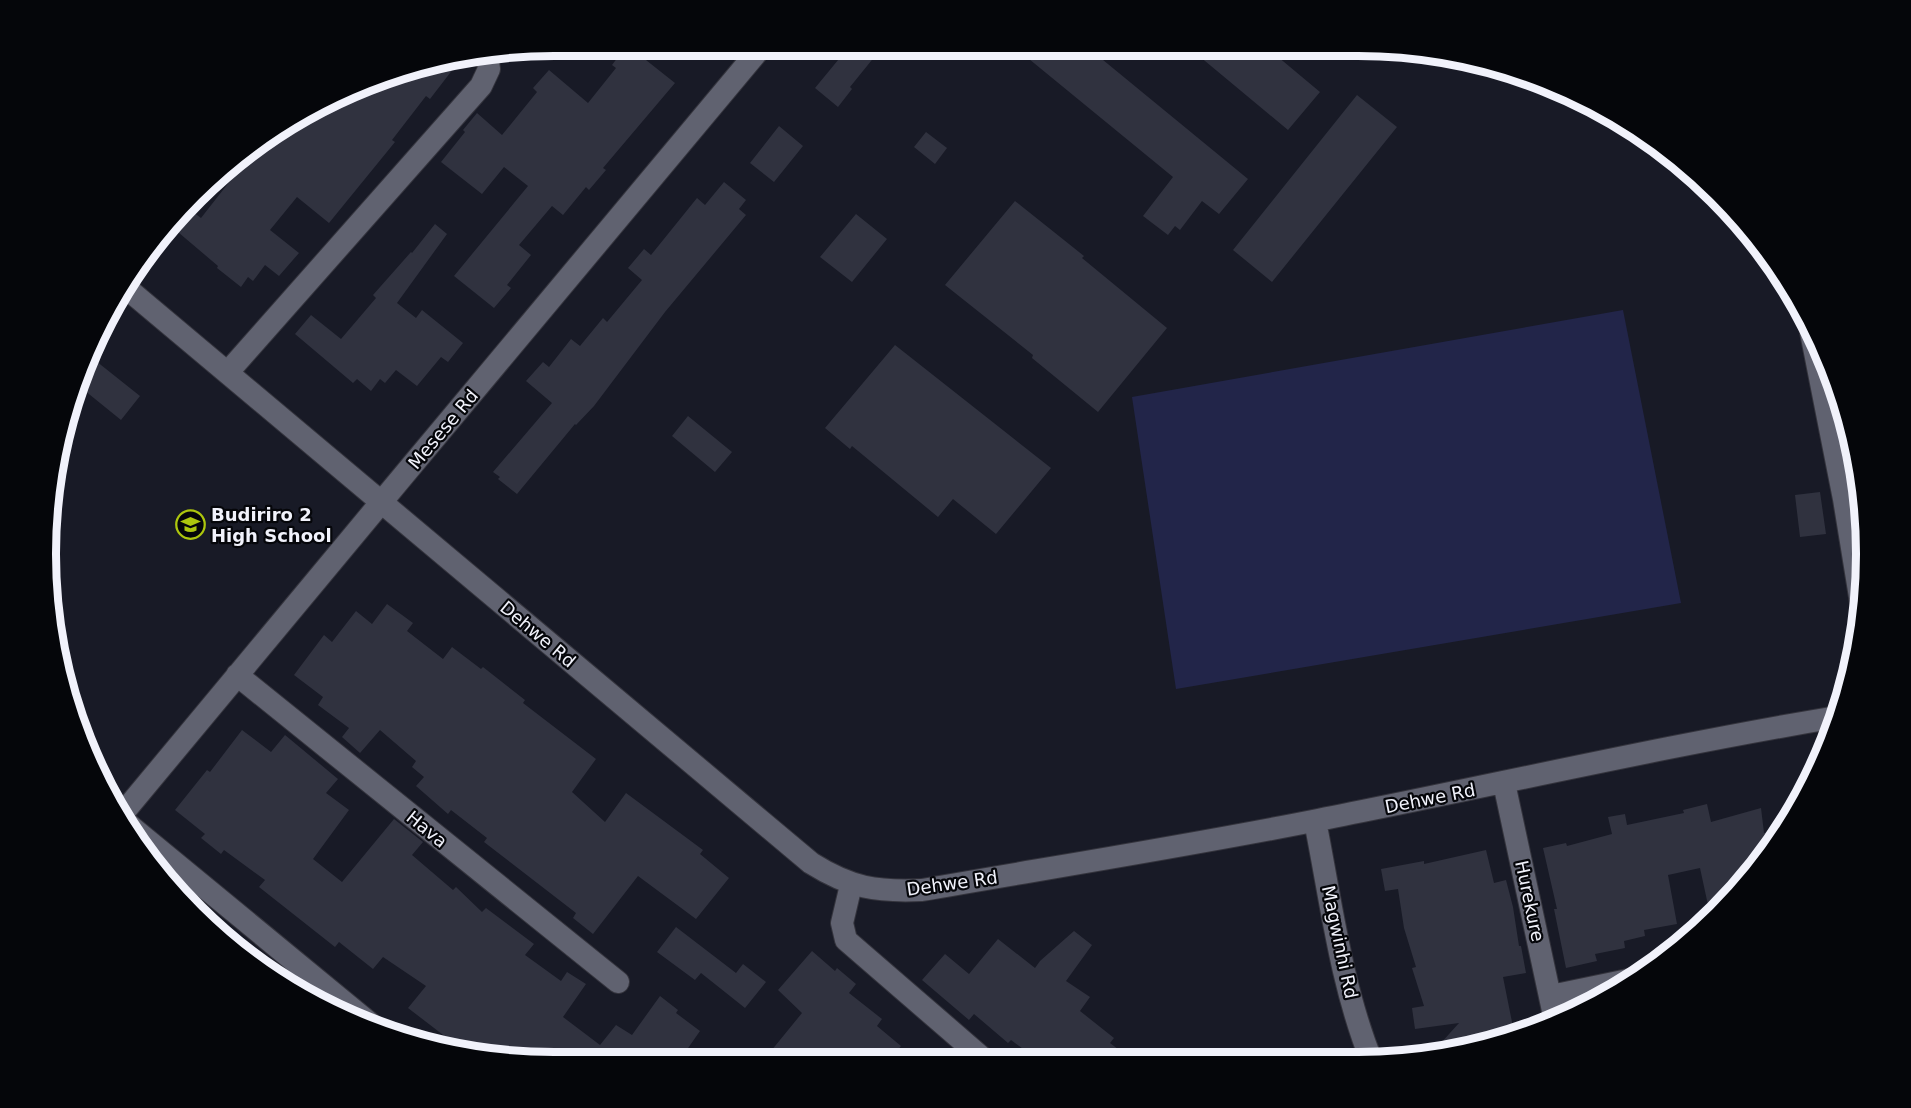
<svg xmlns="http://www.w3.org/2000/svg" width="1911" height="1108" viewBox="0 0 1911 1108" font-family="'DejaVu Sans',sans-serif">
	<style>
		.green { fill: #222549 }
		.building { fill: #30323f }
		.lines { fill: none; stroke-linecap: round; stroke-linejoin: round }
		.minor-casing { stroke: #34343d; stroke-width: 24 }
		.minor { stroke: #606270; stroke-width: 22 }
		.labels { text-anchor: middle; dominant-baseline: central; stroke-width: 4.5; stroke-linejoin: round; paint-order: stroke }
		.street-label { font-size: 18px; fill: #f1f2fb; stroke: #05060a }
		.poi-label { font-size: 18px; font-weight: bold; fill: #f1f2fb; stroke: #05060a; text-anchor: start }
		.rim { fill: none; stroke: #f1f2fb; stroke-width: 8 }
	</style>
	<rect width="100%" height="100%" fill="#181a26"/>
	<path class="green" d="M1623 310 1681 603 1176 689 1132 397Z"/>
	<path class="building" d="M627 45 675 83 603 168 606 170 589 190 586 187 563 215 552 206 519 245 531 255 507 285 511 288 494 308 454 276 528 186 504 167 482 194 441 162 465 132 463 130 477 113 502 135 537 92 533 88 549 70 588 103 616 68 612 65Z
		M833 45H884L850 87 852 89 838 107 815 88 843 54Z
		M1040 46H1086L1248 179 1219 214 1202 201 1180 230 1175 226 1168 235 1143 216 1173 177 1029 59Z
		M1187 46H1265L1320 92 1288 130Z
		M460 60 430 99 426 96 392 140 395 142 329 223 297 197 270 230 299 253 279 276 265 265 253 281 248 277 241 287 217 268 218 266 172 227 189 209 201 218 230 181 221 175 244 150 391 72Z
		M1357 95 1397 127 1272 282 1233 250Z
		M779 126 803 146 774 182 750 163Z
		M926 132 947 148 935 164 914 147Z
		M724 182 746 200 739 209 746 215 665 312 594 406 576 425 575 424 517 494 498 479 500 477 493 472 552 403 526 381 543 362 549 367 571 339 580 346 603 318 607 322 642 280 628 268 644 249 651 255 697 198 705 205Z
		M1015 201 1084 256 1082 258 1167 328 1098 412 1032 358 1033 355 945 285Z
		M856 214 887 239 852 282 820 257Z
		M435 224 447 234 397 303 416 318 422 310 463 343 448 362 441 357 417 386 396 370 385 383 380 379 371 391 357 379 353 383 295 334 311 315 341 339 376 298 373 295 411 252 412 253Z
		M895 345 1051 468 996 534 953 499 938 517 852 446 850 449 825 428Z
		M96 361 140 396 121 420 79 386 83 376Z
		M688 416 732 452 715 472 672 436Z
		M1820 492 1826 534 1800 537 1795 495Z
		M387 604 413 623 407 631 443 659 452 647 481 669 483 667 525 700 523 703 596 759 572 792 605 822 626 793 703 850 700 854 729 878 696 919 638 876 593 934 573 918 576 913 484 842 487 838 451 810 448 814 416 786 424 777 412 767 416 761 380 730 360 753 342 737 349 728 318 705 323 697 294 675 324 635 332 642 356 611 372 624Z
		M242 730 271 752 285 735 338 779 326 793 349 810 313 859 342 882 394 819 423 842 412 855 453 890 456 887 482 912 486 908 534 944 525 955 561 981 567 972 586 984 563 1017 600 1045 616 1025 632 1035 660 996 678 1010 676 1013 700 1031 686 1051 699 1062H520L464 1051 408 1008 426 986 383 957 373 969 339 942 335 947 259 887 265 880 224 850 221 854 201 838 205 834 175 810 207 770 210 772Z
		M1707 804 1711 822 1761 808 1764 833 1785 828 1780 836 1717 914 1711 919 1700 868 1668 875 1677 924 1644 930 1645 936 1624 941 1625 948 1595 954 1597 961 1566 968 1554 909H1557L1543 848 1566 843 1567 846 1612 834 1608 817 1625 814 1627 825 1684 813 1683 810Z
		M1486 850 1494 883 1506 880 1513 907 1519 946H1521L1526 973 1503 977 1515 1037 1431 1054 1459 1023 1415 1029 1412 1008 1424 1006 1412 968 1416 967 1404 928 1398 889 1385 891 1381 869 1424 861V864Z
		M676 927 736 973 743 964 766 982 745 1008 701 973 695 980 657 952Z
		M1074 931 1092 945 1066 981 1090 997 1080 1011 1114 1038 1110 1043 1135 1062H1041L1011 1040 1008 1043 974 1014 969 1020 922 980 945 954 969 974 998 939 1035 968 1040 961Z
		M812 951 835 971 837 968 856 984 849 993 882 1019 877 1026 901 1046 888 1062H762L802 1013 778 990Z"/>
	<g class="lines">
		<defs>
			<path id="minor" d="M124 286 811 863C851 888 876 892 922 890 1054 867 1187 846 1318 820 1491 786 1663 746 1837 717
				M1810 327 1844 499 1861 603
				M228 372 481 86 489 69 487 56
				M237 675 618 982
				M1504 783 1555 1020
				M123 813C335 556 550 301 763 45
				M1315 821C1331 901 1341 986 1372 1062
				M129 825 378 1030
				M851 885 842 923 846 940 987 1062
				M1551 996 1633 979"/>
		</defs>
		<use href="#minor" class="minor-casing"/>
		<use href="#minor" class="minor"/>
	</g>
	<defs>
		<symbol id="school-ring" viewBox="-11 -11 22 22"><circle r="9.5" fill="#05060a" stroke="#adc60e" stroke-width="1.5"/><path d="M0-5L7-2L0 1L-7-2ZM-4 1L0 2.5L4 1V4Q0 6-4 4Z" fill="#adc60e"/></symbol>
	</defs>
	<g fill-rule="evenodd">
		<use href="#school-ring" x="174" y="508" width="33" height="33"/>
	</g>
	<g class="labels">
		<g class="street-label">
			<text transform="translate(443 429) rotate(-50)">Mesese Rd</text>
			<text transform="translate(538 634) rotate(40)">Dehwe Rd</text>
			<text transform="translate(1430 798) rotate(-11)">Dehwe Rd</text>
			<text transform="translate(427 829) rotate(39)">Hava</text>
			<text transform="translate(952 883) rotate(-8)">Dehwe Rd</text>
			<text transform="translate(1530 901) rotate(78)">Hurekure</text>
			<text transform="translate(1340 942) rotate(78)">Magwinhi Rd</text>
		</g>
		<g class="poi-label">
			<text x="211" y="514">Budiriro 2<tspan x="211" dy="21">High School</tspan></text>
		</g>
	</g>
	<path d="M0 0H1911V1108H0ZM554 56H1358A498 498 0 0 1 1856 554V554A498 498 0 0 1 1358 1052H554A498 498 0 0 1 56 554V554A498 498 0 0 1 554 56Z" fill="#05060a" fill-rule="evenodd"/>
	<path class="rim" d="M554 56H1358A498 498 0 0 1 1856 554V554A498 498 0 0 1 1358 1052H554A498 498 0 0 1 56 554V554A498 498 0 0 1 554 56Z"/>
</svg>
